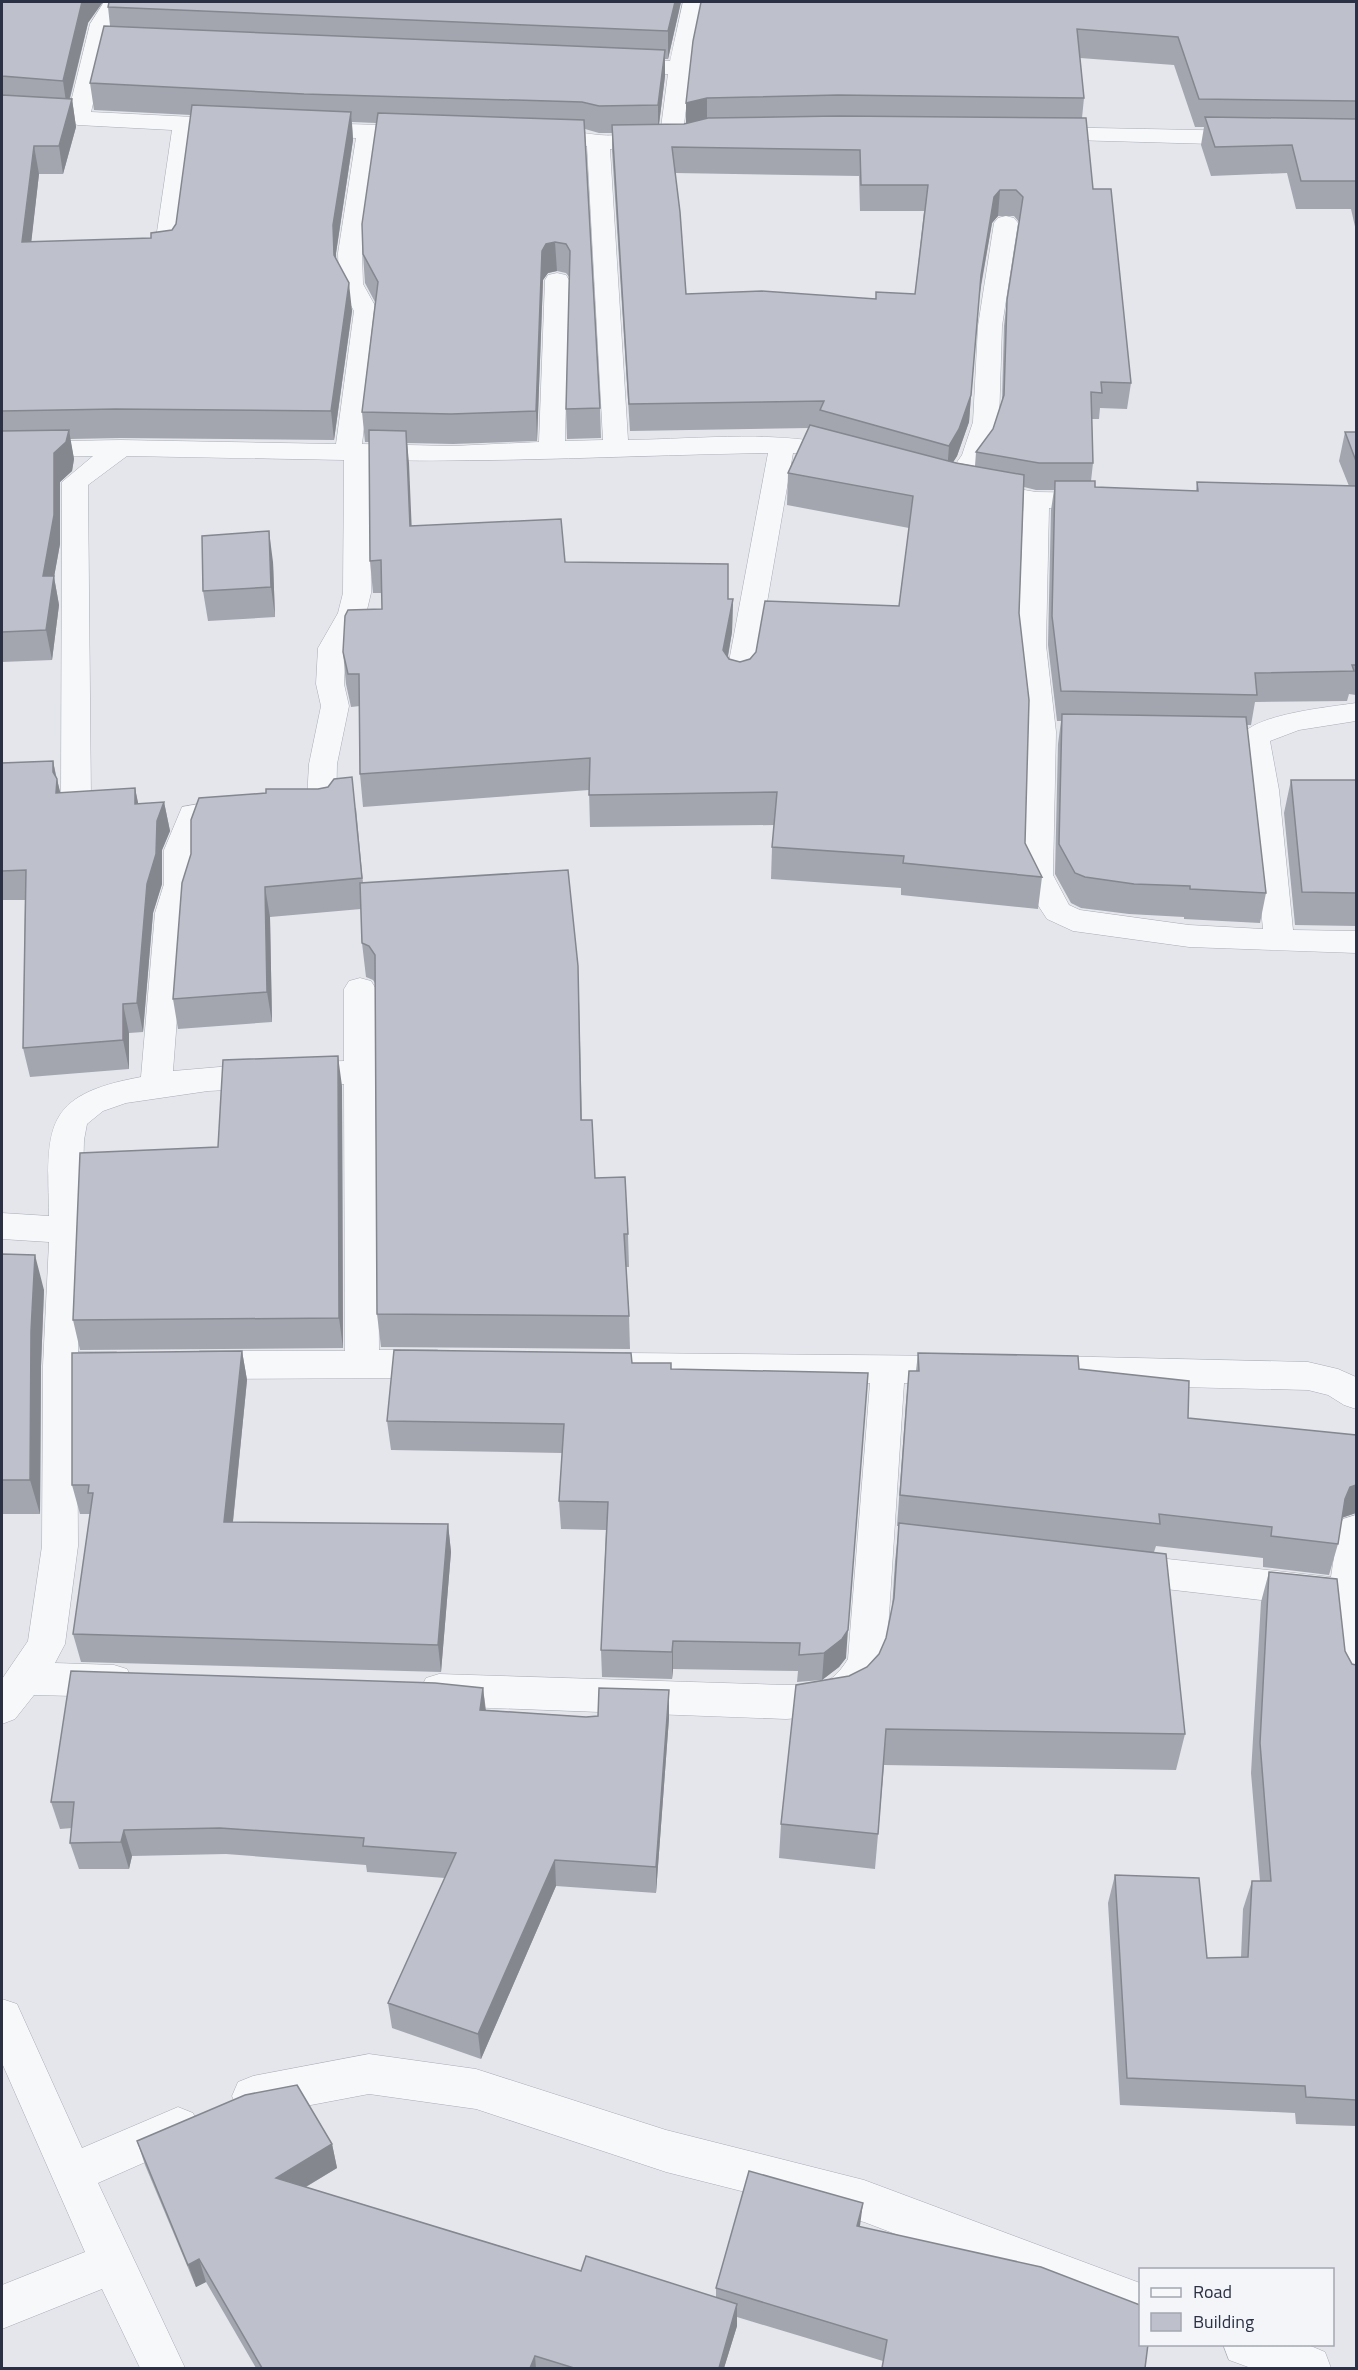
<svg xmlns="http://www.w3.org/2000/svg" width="1358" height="2370" viewBox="0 0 1358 2370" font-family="'Titillium Web',sans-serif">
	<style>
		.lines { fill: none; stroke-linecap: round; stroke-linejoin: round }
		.minor-casing { stroke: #a9acb7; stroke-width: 1 }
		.minor { fill: #f7f8fa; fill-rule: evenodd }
		.wall { fill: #a3a6af; fill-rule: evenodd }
		.shaded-wall { fill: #85878f }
		.building { fill: #bec1cc; stroke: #85878f; stroke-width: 1.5; fill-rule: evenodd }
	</style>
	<rect width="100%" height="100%" fill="#e4e6ec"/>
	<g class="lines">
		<defs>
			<path id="minor" d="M104 2H125L112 24 91 112 235 119 243 121 246 126 243 131H194L178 252 174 257 166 259 158 257 154 252 172 130 78 125 70 123 67 118 90 24Z
				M683 2H705L691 68 682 141 679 146 671 148 610 149 628 440C703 439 781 429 853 449L857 454 853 459C838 463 811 454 793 453L753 683 749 689 739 692 729 689 725 683 768 453C635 455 502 463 370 460L371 593 366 614 346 648 344 684 349 706 337 764 336 808 331 815C316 819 300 821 285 817L280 810 285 803 307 799 309 764 321 706 316 684 318 648 338 613 343 593 344 460 127 456 88 485 91 801 86 808 76 811 66 808 61 801 62 482 93 456 2 458V442L121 440 336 444 354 311 339 284 338 253 356 138 300 135 297 130 300 125 308 123 421 126 429 128 432 133 429 138 378 139 362 253 363 284 378 311 362 444 453 446 539 442 545 280 548 275 557 273 566 275 569 280 565 441 603 440 587 146 534 142 531 137 534 132C556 127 578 133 599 135 619 137 640 131 660 135L668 74 619 73 611 71 608 66 611 61 619 59 670 61Z
				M1044 127 1248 131 1256 133 1259 138 1256 143 1248 145 1036 139 1033 134 1036 129Z
				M1006 216 1014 218 1018 223 1002 326 999 422 988 455 963 491 954 493 945 491 941 485 962 455 973 422 978 326 994 223 998 218Z
				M978 482 1036 492 1097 493 1106 495 1110 501 1106 507 1049 508 1046 645 1056 732 1053 875 1069 905 1080 910 1189 925 1263 929 1249 790 1241 736C1255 714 1330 707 1356 703V721L1299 730 1270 741 1279 790 1293 930 1356 931V953L1189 947 1073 931 1047 919 1032 896 1023 875 1028 732 1018 645 1023 506 969 496 965 490 969 484Z
				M238 797 248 800 253 807 248 814 204 822 194 850V884L185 913 173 1071 254 1064 344 1061V989L349 981 360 978 371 981 376 989 379 1350H437L449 1354 454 1364 449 1374 437 1378 200 1379 188 1375 183 1365 188 1355 200 1351H345L344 1084 208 1091 126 1103 103 1111 87 1124 84 1140 78 1352H116L128 1356 133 1366 128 1376 116 1380H77L78 1546 65 1644 55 1663 114 1665 127 1669 133 1681 127 1693 114 1697 34 1695 15 1719 2 1724V1679L28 1641 42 1546 43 1366 49 1242 2 1239V1213L49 1216C47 1127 42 1095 141 1077L155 913 164 884V850L182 807Z
				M626 1353 962 1356 974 1360 979 1370 974 1380 962 1384 904 1383 886 1662 863 1701 828 1716 786 1719 439 1706 426 1702 420 1690 426 1678 439 1674 786 1685C819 1683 829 1689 848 1659L870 1383 626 1381 614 1377 609 1367 614 1357Z
				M1052 1356 1308 1362 1338 1369 1356 1377V1409L1344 1405 1328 1395 1308 1390 1052 1384 1040 1380 1035 1370 1040 1360Z
				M1356 1515V1696L1343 1692 1337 1680 1330 1608 1122 1584 1109 1580 1104 1569 1109 1558 1122 1554 1331 1577 1338 1530 1343 1519Z
				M2 1999 17 2004 82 2148 178 2107 193 2113 199 2127 193 2141 98 2183 185 2368H140L102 2289 2 2329V2285L85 2252 2 2063Z
				M369 2054 476 2069 666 2130 864 2180 1140 2283V2327L864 2222 666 2172 476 2109 369 2094 253 2116 238 2110 232 2096 238 2082 253 2076Z
				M1223 2344H1306L1325 2352 1331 2368H1251L1229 2360Z"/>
		</defs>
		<use href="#minor" class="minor-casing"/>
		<use href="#minor" class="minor"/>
	</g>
	<path class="wall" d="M2 2 88 23 70 99H72L76 127 63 174H39L31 242 151 238 172 230 176 224 191 115 94 110 90 83 110 26 108 7 109 2H681L668 59H665V76L659 125 686 124 693 41 1356 2V231L1351 209H1296L1287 173 1211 176 1201 145 1204 127H1195L1174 65 1080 58 1084 98 1082 118 1093 189 1131 383 1127 409 1100 408 1099 419H1092L1093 463 1091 481 1095 487 1196 491 1197 482 1349 486 1339 461 1345 432H1356V695L1349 694 1347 701 1255 702 1251 725H1247L1266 893 1260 923 1184 919V917L1129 914 1081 908 1071 903 1055 874 1058 744 1061 721H1057L1048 645 1051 510 1054 490H1036L1024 487 1019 613 1025 843 1042 877 1038 909 901 895V888L771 879 772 847 774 825 590 827 589 790 363 807 360 774V706L351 707 346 684 343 652 382 609V593H373L370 561 369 442H365L362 412 375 302 365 283 363 254 376 123 352 122 353 140 336 253V259L352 311 334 440 121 438 70 439 74 459 72 471 60 482V544L54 577 59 605 52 660 2 662ZM585 129 599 133H612V151L630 431 809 428 788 473 787 505 909 528 899 606 740 662 729 659 728 657 732 632 733 599H728L411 526 407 443 453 444 537 441 543 280 548 273 557 271 566 273 570 278 566 409 567 439 601 438 600 408ZM675 173 859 176 860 211H924L915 294 876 299 686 294ZM998 216H1014L1019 222 1007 300 1004 326 1002 401 993 429 976 452 975 466 953 462 957 456 969 422 979 299 992 223Z
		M273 562 275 617 208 621 203 591Z
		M53 761 60 793 135 788 138 804 164 802 170 831 162 850V884L153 913 143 1032 129 1033V1069L30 1077 23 1048 25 900H2V763Z
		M1291 780H1356V926L1295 925 1284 813Z
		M356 808 363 883 579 1000 582 1120 595 1178 628 1234 629 1267H626L629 1316 630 1349 381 1347 377 1314 375 983 373 980 366 977 362 943 361 909 270 917 272 1022 178 1029 173 999 191 854Z
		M342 1086 343 1348 80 1350 73 1320Z
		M2 1254 44 1290 41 1366 40 1514H2Z
		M242 1351 247 1380 233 1522 448 1524 451 1552 441 1672 81 1662 73 1634 90 1514H80L72 1485Z
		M918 1353 1079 1369 1188 1418 1356 1435V1513L1342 1518 1338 1544 1329 1575 1263 1567V1558L1156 1546 1154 1552 1185 1734 1176 1770 884 1765 875 1869 779 1858 781 1824 849 1676 867 1667 879 1654 886 1638 892 1609 895 1561 899 1526H897L906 1403 909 1371H916Z
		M632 1363 671 1369 846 1658 839 1667 822 1680 797 1682 798 1671 673 1669 672 1679 602 1677 601 1650 606 1530 561 1529 559 1501 562 1453 391 1450 387 1421Z
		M1269 1572 1345 1651 1352 1664 1356 1665V2126L1296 2124 1295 2113 1120 2105 1108 1903 1115 1875 1207 1958 1241 1957 1243 1909 1252 1881H1260L1251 1773 1261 1602Z
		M483 1688 486 1710 586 1717 669 1718 656 1893 556 1886 481 2059 392 2028 388 2003 445 1878 367 1872 366 1865 226 1854 132 1856 129 1869H79L70 1843 72 1828 60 1829 51 1802Z
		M137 2141 332 2144 337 2168 306 2187 581 2271 716 2297V2288L860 2227 1041 2267 883 2361 737 2317V2326L724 2368H256L206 2282 196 2287 145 2165Z"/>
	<path class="shaded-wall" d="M82 2H103L88 23 67 109 63 81Z
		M675 2H681L668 59V31Z
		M665 50V76L658 132V105Z
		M707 98V126L686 131V103Z
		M72 99 76 127 63 174 59 146Z
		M351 112 353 140 336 253 337 284 334 255 333 225Z
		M34 146 39 174 28 271 22 242Z
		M1000 190 998 216 992 223 978 301 981 275 994 197Z
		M555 242 557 271 548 273 543 280 537 441 536 411 542 251 546 244Z
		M349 283 352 311 334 440 331 411Z
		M971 395 969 422 957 456 947 472 949 446Z
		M69 430 74 459 72 471 60 482V544L54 577 59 605 52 660 46 630 43 576 54 453Z
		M406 431 409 463 413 558 410 526Z
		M269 531 273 562 275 617 271 587Z
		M733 599 732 632 723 683V650Z
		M53 761 57 782V779L64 808 56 793 53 772Z
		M135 788 141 817 135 804Z
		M164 802 170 831 162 850V884L153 913 143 1032 137 1003 147 884 157 821Z
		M265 887 270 917 272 1022 267 992Z
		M123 1004 129 1033V1069L123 1040Z
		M338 1056 342 1086 343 1348 339 1318Z
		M35 1255 44 1290 41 1366 40 1514 30 1480 31 1331Z
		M242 1351 247 1380 230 1550 224 1522Z
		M1356 1485V1513L1341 1518 1345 1499 1350 1487Z
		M448 1524 451 1552 441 1672 438 1645Z
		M848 1630 846 1658 839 1667 822 1680 824 1653Z
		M673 1641V1669L672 1679V1652Z
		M483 1688 486 1715 480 1710Z
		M669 1690V1718L656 1893V1867Z
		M124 1830 132 1856 129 1869 121 1842Z
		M555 1860 556 1886 481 2059 478 2034Z
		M332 2144 337 2168 282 2201 276 2178Z
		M863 2203 860 2226 854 2249 857 2226Z
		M199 2259 206 2282 196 2287 188 2265Z
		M737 2304V2326L724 2368H719Z
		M535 2356 536 2368H530Z"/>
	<path class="building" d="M2 2H82L63 81 2 76Z
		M109 2H675L668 31 108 7Z
		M701 2H1356V101L1199 99 1178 37 1077 29 1084 98 838 95 707 98 686 103 693 41Z
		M104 26 665 50 658 105 599 106 582 102 304 94 90 83Z
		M2 95 72 99 59 146H34L22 242 151 238V233L172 230 176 224 192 105 351 112 333 225 334 255 349 283 331 411 116 409 2 411Z
		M378 113 584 120 600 408 566 409 570 251 566 244 555 242 546 244 542 251 536 411 451 414 362 412 378 282 363 254 362 224Z
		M838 116 1086 118 1093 189H1111L1131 383 1101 382 1102 393 1091 392 1093 463H1039L976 452 993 429 1004 395 1007 300 1023 197 1016 190H1000L994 197 981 275 971 395 959 429 949 446 820 410 824 401 629 404 612 125 684 124 708 118ZM672 147 860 150 861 185H928L915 294 876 292V299L762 291 686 294 680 212Z
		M1205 117 1356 119V182V181H1301L1292 145 1215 147Z
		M810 425 956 463 1024 475 1019 613 1029 700 1025 843 1042 877 903 863 904 856 772 847 777 792 589 795 590 758 360 774 359 674H348L343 652 345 616 348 610 382 609 381 560 370 561 369 430 406 431 410 526 561 519 565 562 728 564V599H733L723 650 729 659 740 662 750 659 756 652 765 601 899 606 913 496 788 473Z
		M69 430 66 442 54 453V515L43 576H54L46 630 2 632V431Z
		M1345 432H1356V461Z
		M1055 481H1095V487L1198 491 1197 482 1356 486V665H1352L1354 671 1255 673 1257 695 1061 691 1052 616Z
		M269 531 271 587 203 591 202 536Z
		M1062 714 1246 717 1266 893 1190 889V886L1134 884 1085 877 1075 873 1059 844Z
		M53 761V772L57 779 56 793 135 788V804L164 802 157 821 156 854 147 884 137 1003 123 1004V1040L23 1048 26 870 2 871V763Z
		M352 777 362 878 265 887 267 992 173 999 182 883 191 854V820L199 798 266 793V789H318L328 787 334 779Z
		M1291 780H1356V893L1302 892Z
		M568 870 578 966 581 1120H592L595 1178 625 1177 628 1234H624L629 1316 377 1314 375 955 369 946 362 943 360 883Z
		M338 1056 339 1318 73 1320 80 1153 218 1147 223 1060Z
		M2 1254 35 1255 31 1331 30 1480H2Z
		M394 1350 631 1353 632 1363H671V1369L868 1373 848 1630 842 1639 824 1653 799 1655 800 1643 673 1641 672 1652 601 1650 608 1502 559 1501 564 1424 387 1421Z
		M242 1351 224 1522 448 1524 438 1645 73 1634 93 1493H88L89 1485H72V1353Z
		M918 1353 1078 1356 1079 1369 1189 1381 1188 1418 1356 1435V1485L1350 1487 1345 1499 1338 1544 1271 1536 1272 1527 1159 1514 1160 1524 900 1495 909 1371H919Z
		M899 1523 1166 1554 1185 1734 886 1729 878 1834 781 1824 796 1685 849 1676 867 1667 879 1654 886 1638 894 1598Z
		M1269 1572 1337 1579 1345 1651 1352 1664 1356 1665V2100L1306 2097 1305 2086 1127 2078 1115 1875 1199 1878 1207 1958 1248 1957 1252 1881H1271L1260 1743Z
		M71 1671 435 1683 483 1688 480 1710 586 1717 598 1716 599 1688 669 1690 656 1867 555 1860 478 2034 388 2003 456 1853 363 1846 364 1838 220 1828 124 1830 121 1842 70 1843 74 1802H51Z
		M297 2085 332 2144 276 2178 581 2271 586 2256 737 2304 719 2368H574L535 2356 530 2368H262L199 2259 188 2265 137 2141 245 2095Z
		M749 2171 863 2203 857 2226 1041 2267 1140 2305V2344H1148L1145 2368H882L887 2340 716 2288Z"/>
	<rect width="1358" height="2370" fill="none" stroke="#2b3145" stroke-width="6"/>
	<rect x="1139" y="2268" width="195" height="78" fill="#f4f5f9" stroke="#a4a7b1" stroke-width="1.5"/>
	<rect x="1151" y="2288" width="30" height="9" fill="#f7f8fa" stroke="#a4a7b1" stroke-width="1.5"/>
	<text x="1193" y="2298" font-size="18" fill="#2b3145">Road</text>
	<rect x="1151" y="2313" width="30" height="18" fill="#bec1cc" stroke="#a4a7b1" stroke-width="1.5"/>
	<text x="1193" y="2328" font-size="18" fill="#2b3145">Building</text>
</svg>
